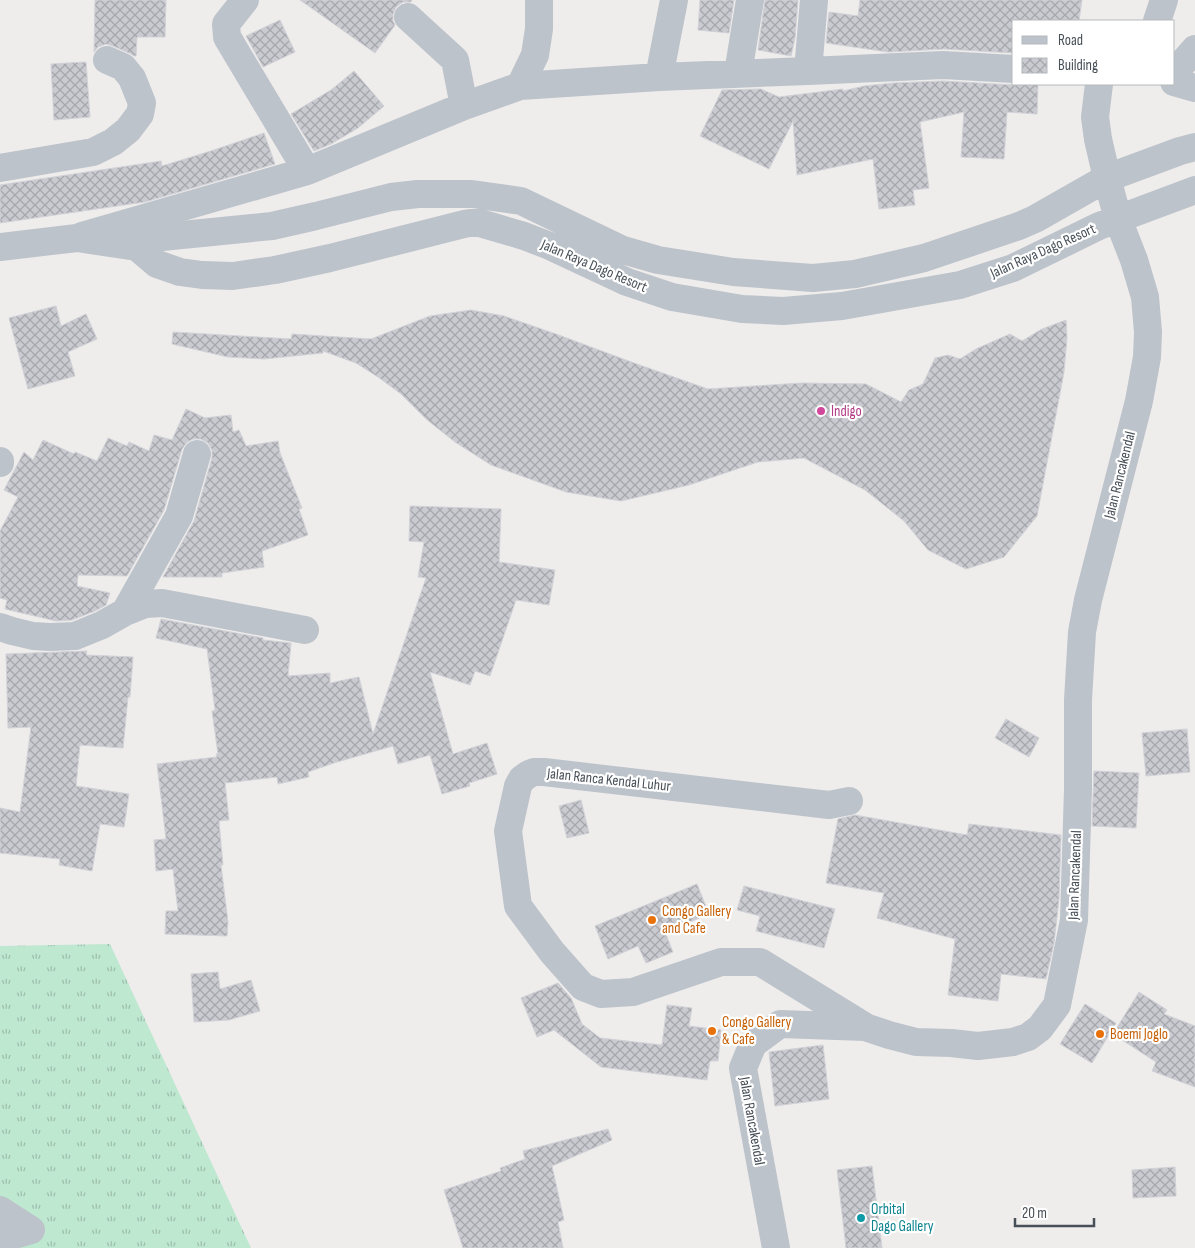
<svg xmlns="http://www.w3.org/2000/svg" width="1195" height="1248" viewBox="0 0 1195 1248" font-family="'Sofia Sans Condensed',sans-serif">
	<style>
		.grass { fill: url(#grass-tufts) }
		.building { fill: url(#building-cross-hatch); stroke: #d1d2d7 }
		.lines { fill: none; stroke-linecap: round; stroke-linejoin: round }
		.minor { stroke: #bcc3ca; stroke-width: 28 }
		.hotel-dot { fill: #d1479c; stroke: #fff; stroke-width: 2 }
		.food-dot { fill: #e8710a; stroke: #fff; stroke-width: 2 }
		.culture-dot { fill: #0f9aa8; stroke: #fff; stroke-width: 2 }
		.labels { text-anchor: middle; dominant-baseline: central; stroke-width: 4.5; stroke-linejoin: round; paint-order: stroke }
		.street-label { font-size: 15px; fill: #474f57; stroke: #fff }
		.hotel-label { font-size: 15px; fill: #b23c85; stroke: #fff; text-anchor: start }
		.food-label { font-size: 15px; fill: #c56008; stroke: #fff; text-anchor: start }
		.culture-label { font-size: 15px; fill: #0d838f; stroke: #fff; text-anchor: start }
	</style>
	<defs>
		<pattern id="grass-tufts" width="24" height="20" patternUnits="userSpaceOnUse" patternTransform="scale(1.25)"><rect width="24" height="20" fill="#bfe8d1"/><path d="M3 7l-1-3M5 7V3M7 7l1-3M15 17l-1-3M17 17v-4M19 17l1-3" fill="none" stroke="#9dbeac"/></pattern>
		<pattern id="building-cross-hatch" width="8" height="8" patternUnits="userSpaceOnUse" patternTransform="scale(1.25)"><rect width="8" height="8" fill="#cacbd1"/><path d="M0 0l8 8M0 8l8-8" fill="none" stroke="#a6a7ac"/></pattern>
	</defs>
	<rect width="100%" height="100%" fill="#efecec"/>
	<path class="grass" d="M110 944 251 1248H0V946Z"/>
	<path class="building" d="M95 0H166L165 37H137L136 56H134L129 53 113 46 106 44 98 47 94 52Z
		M300 0H412L411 2H403L396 7 393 14V21L395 25 375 53Z
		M700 0H734L729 33 698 30Z
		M765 0H798L795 38 791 56 758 50Z
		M860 0H1082L1079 21H1014V53L944 49 888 52 826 43 829 12 858 16Z
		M280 20 295 52 263 67 246 36Z
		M86 62 90 117 54 120 51 64Z
		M354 71 384 106 358 128 331 144 314 151 291 114 331 90Z
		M943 81 1013 85 1038 84 1037 114 1007 112 1004 159 961 157 964 112 920 122 929 188 913 190 915 205 879 209 873 159 797 175 793 121 769 169 700 136 722 90 761 89 779 97 843 89V91L864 86 894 83Z
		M264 133 275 164 145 202 0 223V185L161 161 162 166 211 151Z
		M56 306 61 326 86 314 97 339 68 352 75 376 28 389 9 318Z
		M471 310 504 316 556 334 634 363 708 389 801 383 866 384 901 402 909 390 923 384 935 358 948 355 960 359 976 349 1010 334 1022 341 1042 329 1066 320 1067 338 1064 372 1037 516 1004 557 966 569 928 550 904 521 865 490 804 458 758 462 689 485 621 501 566 492 491 465 455 442 426 419 401 394 378 377 356 363 323 351V353L264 359 228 357 172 344 173 332 292 339H291L292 334 371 339 430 316Z
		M186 409 205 418 231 415 233 432 239 430 246 446 278 441 280 453 302 508 299 509 308 535 262 551 264 567 222 573V577H163L194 521 212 458V450L208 443 201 439H193L187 442 182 449 164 510 127 576 78 575 77 586 110 593 106 605 95 611 72 620 56 621 5 609 7 600 0 598V531L18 497 4 490 24 452 33 460 43 440 74 454 75 452 97 461 108 438 127 446 129 442 149 451 154 435 172 440Z
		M410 506 501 509 499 562 555 570 549 605 516 600 490 676 475 671 470 685 430 672 453 754 487 743 497 774 469 783 470 786 442 794 430 755 398 764 393 746 337 762 308 772 309 777 278 784 277 777 225 783 229 820 219 821 223 865H221L228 922 227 936 165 934 166 911H178L173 869 156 871 154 840 166 839 157 764 217 757 216 754H218L212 711 215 710 207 649 156 638 161 619 263 638V640L291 643 288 676 330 673V683L359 677 373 734 426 578 418 577 424 542 409 541Z
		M87 651 86 655 133 657 130 697H128L123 748 80 745 76 786 129 794 124 827 100 824 92 871 59 865 60 859 0 853V808L20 812 31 727 8 728 6 654Z
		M1006 719 1039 738 1029 757 995 738Z
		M1187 729 1190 772 1146 776 1142 733Z
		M1094 771 1139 773 1136 828 1092 826Z
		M581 800 589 833 567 838 559 806Z
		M855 815 967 835 969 824 1061 835 1059 899 1054 943 1046 979 1001 974 998 1001 948 995 955 939 877 918 884 893 826 883 838 819Z
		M697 884 709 914 665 932 673 952 646 963 638 946 608 959 595 926Z
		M744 886 835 909 824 948 756 931 760 916 737 910Z
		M218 972 220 989 251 980 260 1011 229 1020 194 1022 191 974Z
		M558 983 571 998 582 1024 600 1038 662 1045 667 1005 692 1008 689 1026 721 1030 718 1061H710L707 1080 601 1067 554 1030 537 1037 521 998Z
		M1139 992 1167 1010 1164 1014 1195 1026V1087L1152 1071 1156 1062 1113 1034Z
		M1085 1004 1116 1023 1092 1063 1060 1044Z
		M823 1045 829 1099 775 1106 769 1052Z
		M608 1129 612 1140 552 1166 564 1220 558 1222 563 1248H463L444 1190 501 1171 500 1168 525 1159 523 1151Z
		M872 1166 882 1248H846L837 1170Z
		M1175 1167 1176 1196 1133 1198 1132 1170Z"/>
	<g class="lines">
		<path class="minor" d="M245 0 226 24 227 37 307 171
			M408 17 455 60 464 106
			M1157 21 1164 0
			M808 71 943 65 1014 69
			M738 73 750 0
			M1174 73 1195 49
			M659 77 808 71 814 0
			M1174 82 1195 88
			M520 86 659 77 674 0
			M0 168 93 152 113 142 128 130 140 114 142 103 132 78 123 67 107 60
			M82 236 307 171 464 106 520 86 535 55 539 29V0
			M0 247 77 238 137 247 157 264 180 272 202 275 233 276 275 270 330 258 464 224 470 223H480L524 236 550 246 627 282 672 297 742 309 783 311 842 306 960 285 1013 268 1099 226 1195 190
			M137 247 162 237 272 226 316 216 391 197 418 194H472L521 201 623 250 658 260 733 272 813 278 855 274 924 258 1019 226 1035 219 1107 178 1180 151 1195 147
			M0 463V461
			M125 612 179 516 197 454
			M0 627 12 631 33 636 50 637 75 636 102 625 125 612 145 604 162 603 305 630
			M849 801 829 805 544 772H534L529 774 522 779 518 786 508 831 518 906 552 952 583 987 601 994 633 992 721 962H760L864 1026
			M0 1210 31 1230
			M0 1239 31 1230
			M776 1248 743 1068 753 1044 780 1024 865 1027 889 1035 916 1042 951 1043 978 1046 1013 1042 1028 1037 1040 1028 1057 1005 1074 920 1078 789V700L1082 632 1088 600 1139 401 1147 357 1148 332 1145 297 1134 260 1118 219 1107 178 1098 139 1095 117 1099 84"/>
	</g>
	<circle class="hotel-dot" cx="821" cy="411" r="5"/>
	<g class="food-dot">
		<circle cx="652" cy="920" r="5"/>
		<circle cx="712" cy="1031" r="5"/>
		<circle cx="1100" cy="1034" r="5"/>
	</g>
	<circle class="culture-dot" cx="861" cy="1218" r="5"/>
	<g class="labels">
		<g class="street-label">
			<text transform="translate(1043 251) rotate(-24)">Jalan Raya Dago Resort</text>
			<text transform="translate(594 266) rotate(23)">Jalan Raya Dago Resort</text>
			<text transform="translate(1120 475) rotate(-76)">Jalan Rancakendal</text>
			<text transform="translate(609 780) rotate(6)">Jalan Ranca Kendal Luhur</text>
			<text transform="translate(1075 875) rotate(-88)">Jalan Rancakendal</text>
			<text transform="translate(752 1121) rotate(80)">Jalan Rancakendal</text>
		</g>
		<g class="hotel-label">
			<text x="831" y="411">Indigo</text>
		</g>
		<g class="food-label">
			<text x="662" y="911">Congo Gallery<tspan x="662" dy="17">and Cafe</tspan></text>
			<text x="722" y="1022">Congo Gallery<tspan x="722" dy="17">&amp; Cafe</tspan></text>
			<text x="1110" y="1034">Boemi Joglo</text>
		</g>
		<g class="culture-label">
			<text x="871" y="1209">Orbital<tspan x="871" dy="17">Dago Gallery</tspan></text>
		</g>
	</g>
	<rect x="1012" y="20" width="162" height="65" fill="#ffffff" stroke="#b5b9bc"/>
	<rect x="1022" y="36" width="25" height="8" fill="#bcc3ca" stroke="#b5b9bc"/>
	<text x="1058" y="45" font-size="15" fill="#474f57">Road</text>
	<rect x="1022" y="58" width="25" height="15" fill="url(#building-cross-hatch)" stroke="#b5b9bc"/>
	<text x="1058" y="70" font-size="15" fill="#474f57">Building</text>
	<path d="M1015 1218v8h79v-8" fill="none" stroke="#474f57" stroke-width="2.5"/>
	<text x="1022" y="1218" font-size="15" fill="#474f57" stroke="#ffffff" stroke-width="4" paint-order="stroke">20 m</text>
</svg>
